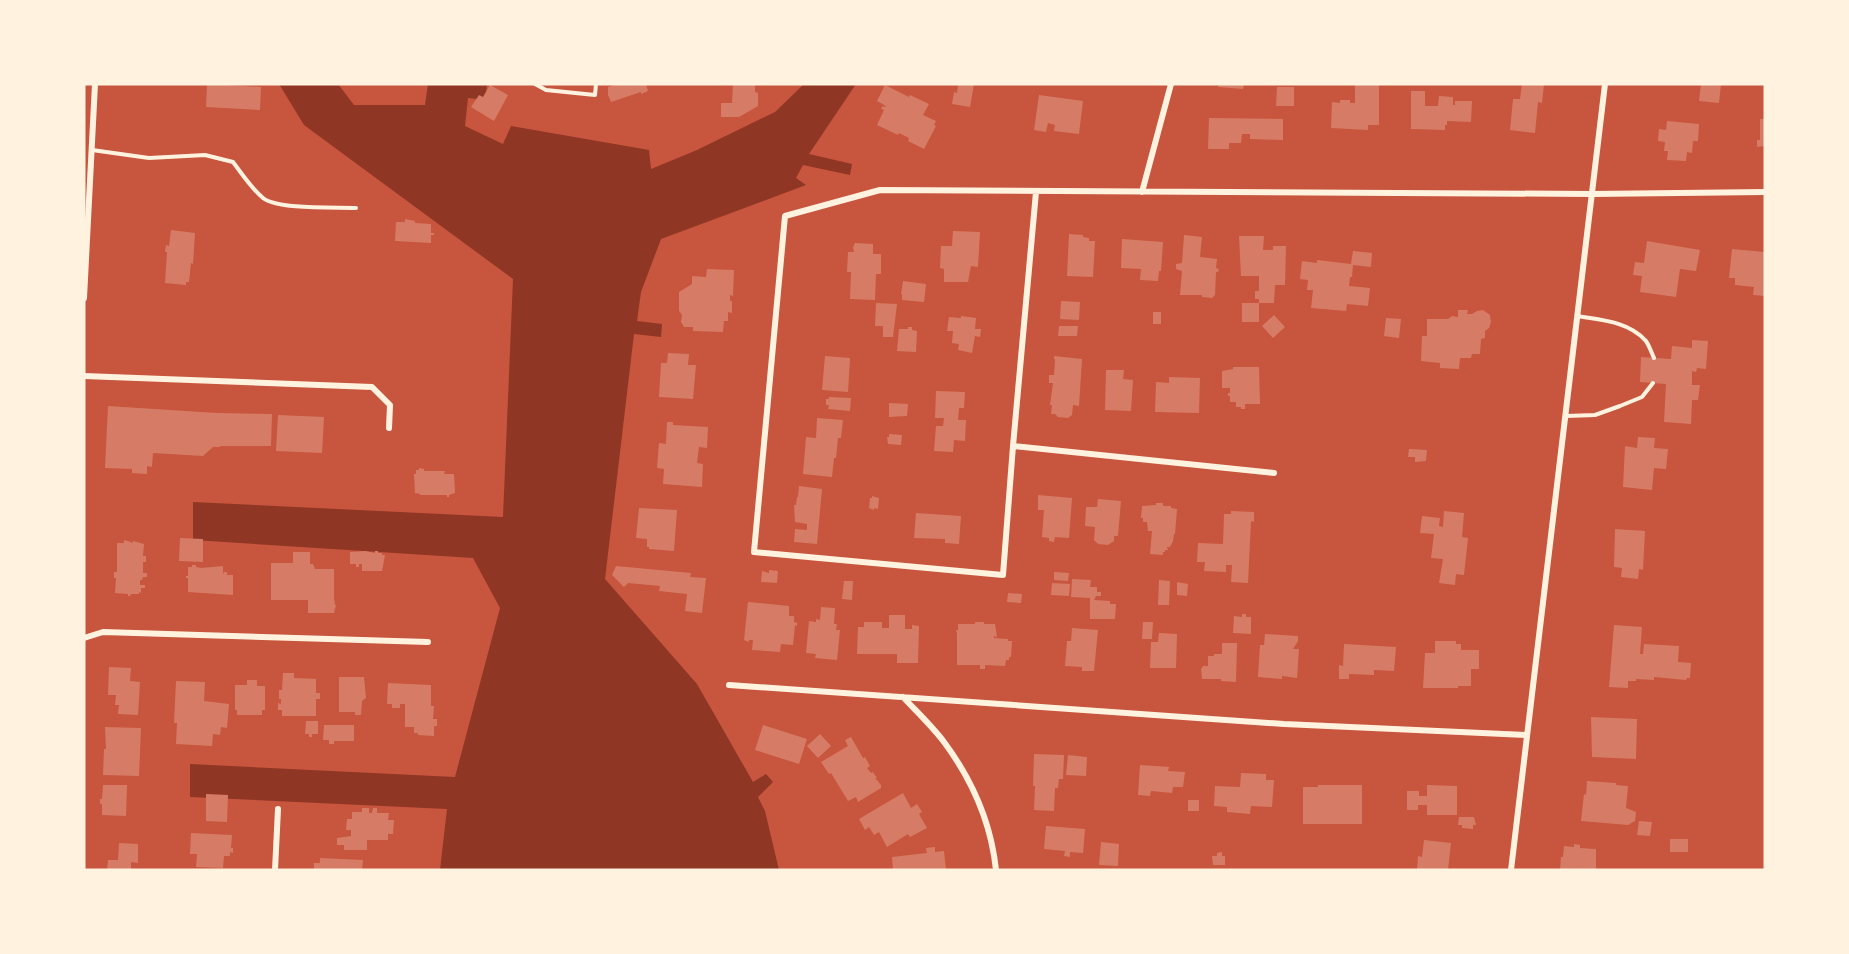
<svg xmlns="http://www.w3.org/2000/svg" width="1849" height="954" viewBox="0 0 1849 954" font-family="Arial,sans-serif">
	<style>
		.water { fill: #8f3625 }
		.building { fill: #d67c66 }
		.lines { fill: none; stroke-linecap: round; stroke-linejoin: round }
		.service { stroke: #fff3e0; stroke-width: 4 }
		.minor { stroke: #fff3e0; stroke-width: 6 }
	</style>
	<rect width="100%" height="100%" fill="#c8553d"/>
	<path class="water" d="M279 84H338L354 105H425L428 84H487L485 100 468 98 465 126 503 144 511 126 649 150 651 169 697 150 775 112 804 84H856L809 154 852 164 850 175 803 165 796 178 806 185 661 239 641 292 637 321 662 324 661 337 634 334 605 579 697 684 753 782 766 774 773 782 758 797 765 811 779 870H440L447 809 190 797V764L455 777 500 608 473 558 193 540V502L503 517 513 279 304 125Z"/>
	<path class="building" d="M207 84 261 87 260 110 206 107Z
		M619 84H646L648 91 641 94V92L611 102 608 95V87Z
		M733 84H755V92L758 93V106L739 117H721V103H732Z
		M958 84H974L970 107 952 104 954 92 957 93Z
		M1219 84H1244L1243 89 1218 87Z
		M1355 84H1379V125H1368V130L1331 128 1332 102 1340 103V100H1350V103H1355Z
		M1522 84H1544L1542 103 1538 102 1535 133 1510 130 1513 99H1520Z
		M1701 84H1721L1719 103 1699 101Z
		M490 85 508 95 494 121 471 107 479 95 483 97Z
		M885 85 909 97 910 95 929 104 923 115 936 121 934 125 936 126 924 149 908 141 909 138 899 133 898 135 877 125 884 110 881 109 883 106 885 107 886 106 877 101Z
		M1277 87H1294V106H1276Z
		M1411 91H1425V106H1438L1439 96 1453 97V105H1455V101H1472L1471 122 1447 121V125H1445V130L1411 129Z
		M1039 95 1083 101 1079 134 1054 131 1055 125 1048 123 1046 132 1034 130Z
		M1209 118 1283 119V140L1250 139V134H1242L1241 143H1229V149H1208Z
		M1760 119H1765V146L1757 147V140H1760Z
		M1667 121 1699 124 1698 141H1693L1692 153 1687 152 1686 161 1667 160 1668 151H1664L1665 142 1658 141 1659 129 1666 130Z
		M405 219 415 221V223L431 224V233H434V235H431V243L395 241 396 222H405Z
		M171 230 195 233 193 264 191 263 189 282H186V285L165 283 167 252H165L166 245 169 246Z
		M953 231 980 232 978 267 971 266 968 282H944V269L940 268 941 246H952Z
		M1069 234 1083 235V237L1089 238V241H1095L1093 277 1067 276Z
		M1184 235 1202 237 1200 257 1217 259 1216 268 1219 269 1218 272H1216L1215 295 1212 298 1202 297V295H1180L1182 271 1176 269V264L1182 263Z
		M1239 236H1264L1263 250H1273V246H1286L1285 285H1275L1274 303H1259V299H1255V291H1259V276H1241Z
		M1122 239 1163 242 1161 271H1159L1158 281 1140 280 1141 269 1121 268Z
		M1647 241 1700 250 1696 271 1680 269 1676 297 1640 292 1642 276 1633 275 1635 262 1644 263Z
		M855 243 873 244V254H881V274H876L875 300 850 299 851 272H847L848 252H854L853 247Z
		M1732 249 1765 252V296L1753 295 1754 287 1735 285V278H1729Z
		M1353 251 1372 253 1371 267 1353 265 1352 277H1350L1349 286 1370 288 1368 306 1347 304 1346 311 1311 308 1313 290H1307L1308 280 1300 279 1302 261 1317 263V260L1351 264Z
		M707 269 734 270 733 296 730 295V301H732V313L728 312V321H724L723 332 693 331V327H684L681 322 682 315 679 311V292L692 284V276L706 277Z
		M903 281 926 284 924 302 902 300V294H901Z
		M1061 301 1080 302 1079 320 1060 319Z
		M876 303 897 304 893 337H883V326H875Z
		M1242 303H1259V322H1242Z
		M1458 310H1468L1467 314H1472L1477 311 1483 310 1490 315 1491 322 1489 328 1485 331V338L1481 339 1480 354H1472L1471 358H1460L1459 369 1440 368V363L1421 361 1422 336H1427V319H1448L1452 316 1458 317Z
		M1153 312H1161V324H1153Z
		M1274 315 1285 327 1273 338 1262 326Z
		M961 316 976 318 975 329H981L980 337 975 336 972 353 958 350 959 344 952 343 953 331H947L949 317 961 318Z
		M1386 318 1401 319 1399 338 1384 336Z
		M1059 326H1078L1077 336H1058Z
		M908 327H912V330L917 331 916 352 897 351 899 329H908Z
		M1692 340 1708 341 1706 369 1697 368 1696 372 1692 371V385H1700L1698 400H1692L1691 424 1664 422 1666 384 1640 382 1641 357 1671 359 1672 346 1692 348Z
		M668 353 689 354 688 365H696L693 399 659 397 661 363H667Z
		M825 356 850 358 848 392 822 390Z
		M1054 356 1082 359 1079 406 1073 405 1072 415 1068 418 1058 417 1055 414H1051L1052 405H1050L1053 383H1049V375H1054L1055 359H1054Z
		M1233 367H1259L1260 404H1245V409H1241V407H1236V402H1230V396H1228V393H1230V388H1222V371L1233 369Z
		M1106 370H1124L1123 379 1133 380 1131 411 1105 410Z
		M1169 377 1200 378 1199 413 1155 412 1156 382 1169 383Z
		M936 391 965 392 964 408H959L958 420H966L965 441 954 440 953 452 934 451 936 426H943L944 418H935Z
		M829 397 851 398 850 411 828 409 829 405H826V399H829Z
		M889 403 908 404 907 416 889 417Z
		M108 406 217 413 272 414 271 446H220V447H213L203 456 153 453 152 467 147 466V474L132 473V469L105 468Z
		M278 415 324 417 322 453 276 451Z
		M817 418 843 420 841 438H838L836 458H834L832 477 803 474 806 437 816 438Z
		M667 422H673V425L708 427 707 448 699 447 697 463 703 464 702 487 663 484 664 469 657 468 659 443 666 444Z
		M889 434 902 435 901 445 888 444 887 437H889Z
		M1638 437 1655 438 1654 448 1668 449 1666 469 1654 468 1652 490 1623 487 1625 446 1637 448Z
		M1409 449 1427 450 1426 461 1415 462V457H1408Z
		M419 468 424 469V471H445L444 474H454L455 493 449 495V497H447V495H420V494L415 493 414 474H416V470H419Z
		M799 486 822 489 817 544 794 542 795 529 807 530V524L795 522 794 505H796L797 497H798Z
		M1038 495 1072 498 1069 538 1055 537 1054 542 1049 541V538L1042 537 1044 510H1038Z
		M872 496 879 498 878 509 874 508V510L869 508 870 498H872Z
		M1098 499 1121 501 1118 536H1114V541L1108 545 1098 544 1094 540 1095 527 1085 526 1086 507H1097Z
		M1156 503H1163V506H1171V508L1177 509 1175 534H1174L1173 541 1170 547H1167L1168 550H1165V552H1163V555L1150 554 1152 531H1148L1147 522H1143V518H1141L1142 506 1156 505Z
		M639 508 677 510 674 551 649 549V547H647V539L636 538Z
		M1231 511 1254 512V522L1251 521 1248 583 1231 582 1232 565H1226V572L1204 571 1205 562H1197L1198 543 1223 544 1224 514H1231Z
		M1444 511 1464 513 1462 537 1468 538 1464 575 1456 574 1455 585 1439 583 1443 559 1431 558 1434 534 1420 533 1422 516 1440 518 1439 526 1443 527Z
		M916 513 961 516 959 544 945 543V539L914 538Z
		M1615 529 1645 531 1643 570 1639 569 1638 579 1621 577 1622 568 1614 567Z
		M180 538 203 539V562L179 561Z
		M124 540 131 542V543H132L133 541 144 544 143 556H146V562H143V573H147V577H143L142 580H140V585H145V588H141V593L139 592V594H131L130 596H128V594L115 593 116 578H114V572H117V543H124Z
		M365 551 375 553V551H378V553H382V555H385L382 571H362V564H359V567H356V564H350V552Z
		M293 552H310V564H313L315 569H334V598L335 605H336L334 613H308V600H271V563H293Z
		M192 565H196V567L201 568 223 566V574L224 572H227V575H233V595L188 592V578H186V576H188V567H192Z
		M616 566 691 573 690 577 706 578 702 613 685 611 687 594 659 591 660 586 628 583 624 587 612 575Z
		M769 570 778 571 777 583 761 582 762 571 769 573Z
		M1054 572 1069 573 1068 581 1054 580Z
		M1072 579 1091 580 1090 587H1097V592H1101V596H1096L1094 600 1110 601V604H1116L1115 619H1090V598L1071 597Z
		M1159 580 1170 581 1169 605H1158Z
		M844 581H853L852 600 842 599Z
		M1177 582 1188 584 1187 596 1177 595Z
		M1052 583 1070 584 1069 596 1051 595Z
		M1008 593 1022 594 1021 603 1007 602Z
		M748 602 789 606V616H794V622L797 623V626L795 625 793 645 781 644 780 652 752 650 753 640H749V642L744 640Z
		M821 607 835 608 834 624H837L836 630H840L837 660 815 658 816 654 806 653 809 621 816 622V619L820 620Z
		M1242 614H1246V617H1251V634L1233 633 1234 616 1242 617Z
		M889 615H905V629H912V625L919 626 918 663H897V654H857L858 627H864V622H882V628H889Z
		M975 622H984V624H995L997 637 994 636V638L1008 639V641H1012L1011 657H1009V660H1006L1005 666 985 665V669H980V665H957V633L956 630H958V624H975Z
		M1143 622H1153L1152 639H1142Z
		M1614 625 1642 627 1640 654H1643L1644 644 1679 646 1678 662 1691 663 1690 678H1687L1686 680 1654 677V680L1636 679V681H1628V688L1609 687Z
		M1072 628 1098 630 1094 671H1082V667L1065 666 1067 641H1071Z
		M1159 633 1177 634 1176 668H1150L1151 642H1158Z
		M1265 634 1298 636V641L1293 649H1299L1297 678 1282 676V679L1258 677 1260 645H1264Z
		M1435 641H1456V644H1461V650H1479V669H1471V686H1458V688H1423L1425 653H1435Z
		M1222 643H1237L1236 682 1221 681V679H1202L1201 669 1203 666H1208V656H1214V654H1222Z
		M1344 644 1396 647 1394 671 1374 670V675L1349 674V679H1339V665L1343 666Z
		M109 667 131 668 130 681 140 682 138 715 118 714 119 705H115L116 695H108Z
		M283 673H294V678L316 679V693H320V699H316V716H282V710H278V703L281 704V699H279V690H282Z
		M339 677H364L366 698 362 701 361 715H355V712H339Z
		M247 680H257V686H265V710H262V715H237V710H235V685H247Z
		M176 681 205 682 204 701 229 704 227 728 221 727 220 735 213 734 212 746 176 744 177 723H174Z
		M388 683 431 685V706H434L433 719H437V726H434V736L418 735V733H414V727H405V704H400V708H392V704H387Z
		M1591 717 1637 719 1636 759 1592 757Z
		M306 721H318V734H312V737H309V734H305Z
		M324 725H354V741H334V744H329V740H323Z
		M763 725 807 739 799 764 755 750Z
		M105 727 141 728 139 776 103 775 104 749H106Z
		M820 734 831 746 818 758 807 746Z
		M851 737 863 758 865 757 870 766 867 768 871 773 873 772 877 778H875L881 785V788L858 802 856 797 848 801 831 773 829 774 821 762 848 746 845 740Z
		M1034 754 1064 755 1063 779H1059L1058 788H1055L1054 811 1034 810 1035 786H1033Z
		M1068 755 1087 757 1086 776 1066 775Z
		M1140 765 1169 767 1168 771 1185 772 1183 787H1173L1172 793 1151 791 1150 796 1138 795Z
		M1241 773 1266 774V780H1274L1272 807 1251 806 1250 814 1227 812V807L1214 806 1215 786 1240 787Z
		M1587 781 1616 783V785L1628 786 1626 808 1636 812 1635 821 1628 825 1581 821 1584 794 1586 795Z
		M103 785H127L126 816 102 815V804H100V799H102Z
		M1318 785H1362V824H1303V787H1318Z
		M1427 785 1457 786V815H1427V805H1418V810H1407V791H1419V796H1427Z
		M903 793 911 808 917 804 922 812 919 814 927 828 910 837 908 834 887 847 879 832 874 835 869 827 865 830 859 819Z
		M206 794 228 795 227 822 206 821Z
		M1188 800H1199V811H1188Z
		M362 808H369V813H372L373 808H377V813H389L388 820H394L393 834H388V840H367V850H344V845H337V838L351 836V830H346L347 819H352V812H362Z
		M1459 817H1474L1476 825H1473V829L1462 828V825H1458Z
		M1639 821 1652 822 1650 836 1637 835Z
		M1046 826 1085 829 1083 853 1070 852V857L1064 856 1065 851 1044 849Z
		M191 833 232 835 231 848H233V853L230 852V856H224L223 868 196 867 197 854H190Z
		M1670 839H1688V852H1670Z
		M1424 840 1451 843 1448 870H1417L1418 856 1422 857Z
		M1101 842 1119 844 1118 866 1099 865Z
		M119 843 138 844V863L131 862V870H107L108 860H118Z
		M1574 844 1580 845V848L1596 849V870H1560L1561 857H1563L1564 846 1574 847Z
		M935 847V852L944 851 946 870H893L892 857 927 853 926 848Z
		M1222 852V856H1225V865H1213L1212 856H1217V853Z
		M320 858 363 860 362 870H314V863H320Z"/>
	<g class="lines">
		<path class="service" d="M535 84 546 90 595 95 596 84
			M92 150 149 158 205 155 233 162C242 174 251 188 263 198 278 210 336 207 356 208
			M1577 316C1600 320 1628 321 1645 340 1649 344 1651 352 1654 358
			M1566 416 1595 415 1620 406 1642 397 1653 383"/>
		<path class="minor" d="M1036 192 1013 446 1003 575 754 552 785 216 880 190 1592 194 1765 192
			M1142 192 1171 84
			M84 298 95 84
			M84 376 372 387 390 405 389 428
			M1013 446 1274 473
			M84 638 103 632 428 642
			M729 685 1284 724 1526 735
			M903 697C917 712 932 726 944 742 973 781 991 822 996 870
			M275 870 278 809
			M1511 870 1605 84"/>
	</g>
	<rect width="1849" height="954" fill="none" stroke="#fff3e0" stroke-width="171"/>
</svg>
